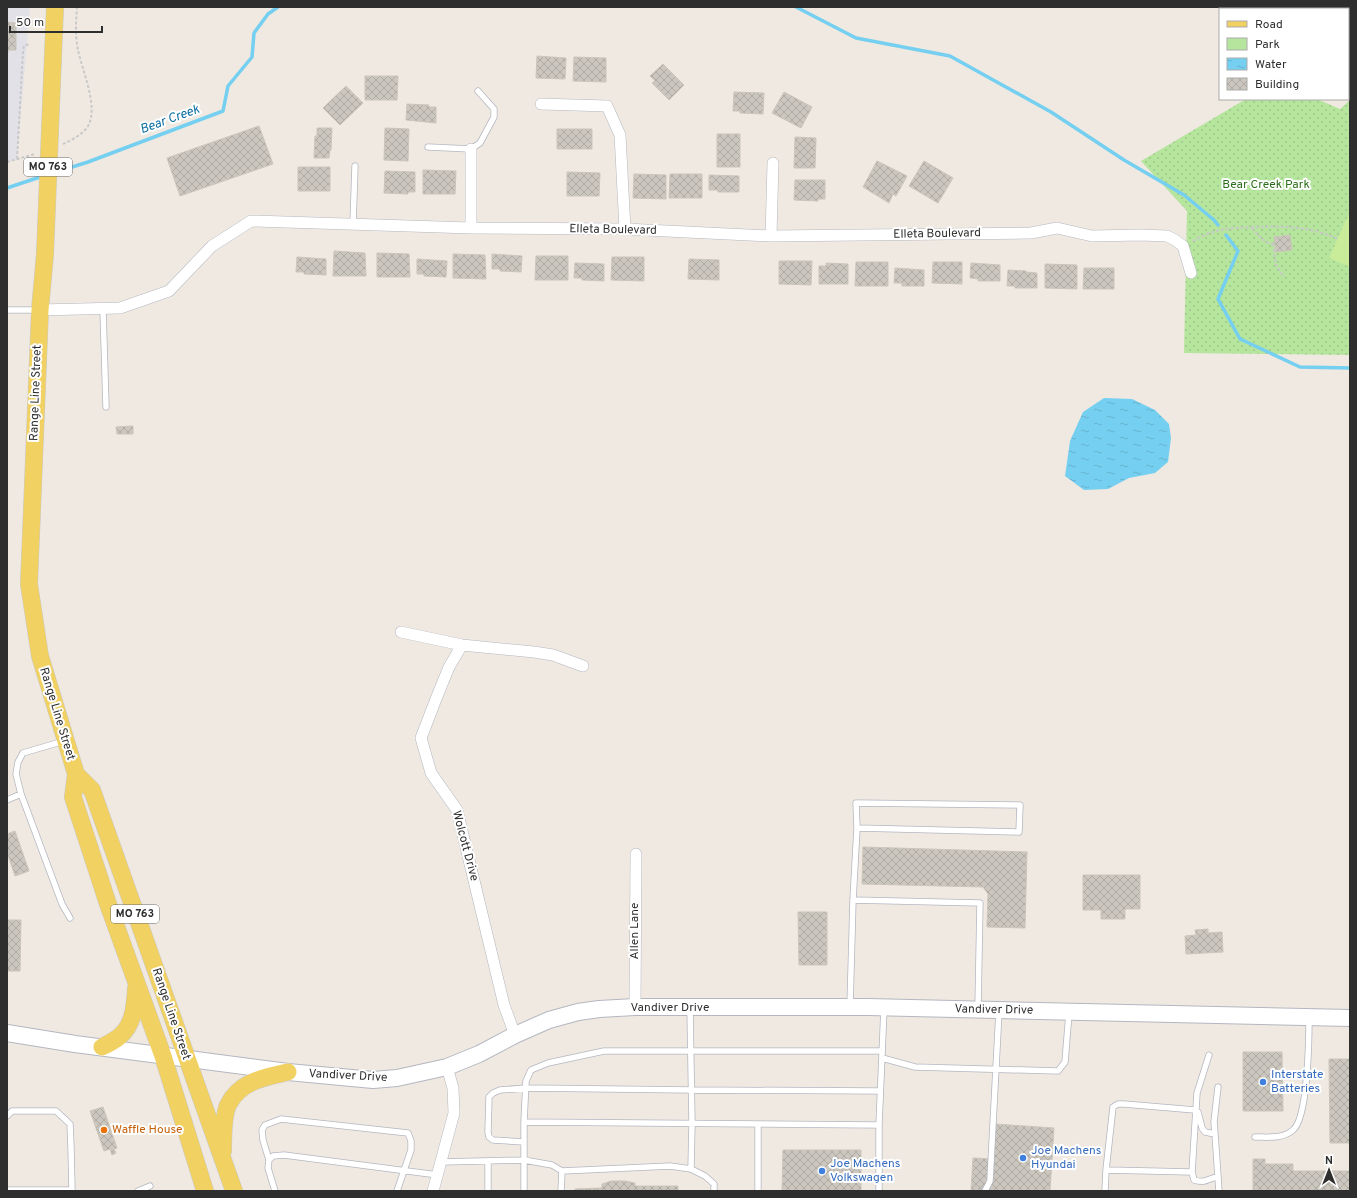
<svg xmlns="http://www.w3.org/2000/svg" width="1357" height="1198" viewBox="0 0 1357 1198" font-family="Overpass,sans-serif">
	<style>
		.industrial { fill: #e3e1e8 }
		.green { fill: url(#green-dots) }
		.pitch { fill: #c9ec9a }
		.water { fill: url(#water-ripples) }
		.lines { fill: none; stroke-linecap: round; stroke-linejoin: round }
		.stream { stroke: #75cff0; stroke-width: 3.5 }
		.building { fill: url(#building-cross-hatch); stroke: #cbc5ba }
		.service-casing { stroke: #b4b7c1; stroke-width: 7 }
		.minor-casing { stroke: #b4b7c1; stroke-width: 12 }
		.secondary-casing { stroke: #b4b7c1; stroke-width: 18 }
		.primary-casing { stroke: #c9c9c9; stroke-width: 18 }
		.path { stroke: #c9c9c9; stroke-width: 2; stroke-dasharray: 3 2; stroke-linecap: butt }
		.service { stroke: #fff; stroke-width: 5.5 }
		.minor { stroke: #fff; stroke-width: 11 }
		.secondary { stroke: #fff; stroke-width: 16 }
		.primary { stroke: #f2d163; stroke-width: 17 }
		.primary-bridge-casing { stroke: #c9c9c9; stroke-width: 18; stroke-linecap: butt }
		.primary-bridge { stroke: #f2d163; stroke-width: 17 }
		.shop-dot { fill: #3f7fe0; stroke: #fff; stroke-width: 1.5 }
		.food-dot { fill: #e8710a; stroke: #fff; stroke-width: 1.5 }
		.labels { text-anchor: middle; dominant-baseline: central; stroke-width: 4; stroke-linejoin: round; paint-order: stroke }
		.shield { fill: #fff; stroke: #6d6d6d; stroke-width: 1 }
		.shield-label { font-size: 11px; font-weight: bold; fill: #2e2e2e }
		.park-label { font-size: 12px; fill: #2c6e1b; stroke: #fff }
		.street-label { font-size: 12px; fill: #2e2e2e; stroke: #fff }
		.shop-label { font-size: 12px; fill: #366cbe; stroke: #fff; text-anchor: start }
		.food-label { font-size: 12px; fill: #c56008; stroke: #fff; text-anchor: start }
		.water-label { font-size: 13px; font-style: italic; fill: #0d6fa3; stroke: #fff }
	</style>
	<defs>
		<pattern id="green-dots" width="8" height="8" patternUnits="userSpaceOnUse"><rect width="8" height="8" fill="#b6e59e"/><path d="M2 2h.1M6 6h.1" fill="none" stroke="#9dc588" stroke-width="1.8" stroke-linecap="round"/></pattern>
		<pattern id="water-ripples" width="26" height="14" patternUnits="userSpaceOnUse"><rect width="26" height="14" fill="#75cff0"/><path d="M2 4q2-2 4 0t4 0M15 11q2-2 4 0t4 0" fill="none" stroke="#66b2ce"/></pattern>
		<pattern id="building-cross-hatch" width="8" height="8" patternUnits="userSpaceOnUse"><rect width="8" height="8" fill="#cbc7bf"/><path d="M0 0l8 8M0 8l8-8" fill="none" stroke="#afaba4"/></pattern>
	</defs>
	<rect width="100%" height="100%" fill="#efe9e1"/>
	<path class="industrial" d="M7 7H30L17 159 7 162Z"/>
	<path class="green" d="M1246 99H1317L1340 109 1350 100V355L1184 353 1187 211 1141 161Z"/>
	<path class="pitch" d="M1350 211V267L1329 258Z"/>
	<path class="water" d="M1104 398 1132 399 1155 410 1169 424 1171 438 1168 462 1155 473 1129 478 1108 489 1084 490 1065 476 1070 441 1083 412Z"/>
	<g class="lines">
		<path class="stream" d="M796 7 856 38 950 56 1051 112 1124 160 1184 195 1214 220 1218 225
			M53 173 88 162 223 111 228 86 252 57 254 33 268 14 278 7
			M7 188 43 176
			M1226 235 1238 251 1218 299 1240 339 1300 367 1350 368"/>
	</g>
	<path class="building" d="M7 22 16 23V50H8V53H7Z
		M537 56 566 58 565 79 536 78Z
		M574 57 606 58V82L573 81Z
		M663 64 684 85 669 100 652 83 655 81 650 76Z
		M365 76H398L397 100H365Z
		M346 86 363 103 340 125 323 108Z
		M734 92 764 93 763 114 740 113V111H733Z
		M784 92 812 107 801 128 772 113Z
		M407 104 429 105V107H436V123L406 120Z
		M259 126 273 164 180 196 167 158Z
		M317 128H332L331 150H330L329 158H314L315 136H317Z
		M385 128 409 129 408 161 384 160Z
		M557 129H592V149H557Z
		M717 134H740V167H717Z
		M795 137 816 138 815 168H794Z
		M877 161 907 176 896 196 893 194 889 203 863 187Z
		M924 161 953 178 938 203 909 186Z
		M298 167H330V191H298Z
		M423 170 456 171 455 194H423Z
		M385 171 415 172V192H408V194L384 193Z
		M567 172 600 173 599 196H567Z
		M634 174 666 175V199L633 198Z
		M670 174H702V198H669Z
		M709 175 739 176V192H718V190H709Z
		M795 180H825V199H818V201L794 200Z
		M1290 235 1292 250 1276 252 1274 237Z
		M334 251 365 253 366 276H333Z
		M377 253 409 254 410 277H377Z
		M453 254 485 255 486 279 453 278Z
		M492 254 522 256 521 272 500 271V269H492Z
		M536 256H568V280H535Z
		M297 257 326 259V275L304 274V272H296Z
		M612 257H644V281L611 280Z
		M417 259 447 261 446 277 424 276V274H417Z
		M689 259 719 260V280L688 279Z
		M779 261H812L811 285 779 284Z
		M856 262H888V286H855Z
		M933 262H962V284L932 283Z
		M575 263 604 264V281L582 280V278H574Z
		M826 263 848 264V284H819V266H826Z
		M971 263 1000 265V281H978V279L970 278Z
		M1045 264 1077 265V289L1045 288Z
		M895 268 924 270V286H902V283H894Z
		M1084 268H1114V289H1083Z
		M1008 270 1026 271V272L1037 273V288H1015V286H1007Z
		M133 426V434H117L116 427Z
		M15 831 29 871 15 876 7 852V834Z
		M863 847 1027 852 1025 928 987 927 988 894 983 887 862 884Z
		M1083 875H1140V909H1125V919H1101V910H1083Z
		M798 912H827V965H799Z
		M7 920H21L20 971H7Z
		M1208 929V933L1222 932 1223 952 1186 954 1185 936 1196 935 1195 930Z
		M1243 1052H1282L1283 1111H1243Z
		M1329 1059H1350V1143H1330Z
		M103 1107 117 1148 114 1149 116 1153 112 1155 110 1149 104 1151 90 1111Z
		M995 1124 1054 1128 1050 1191H971L973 1158 993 1159Z
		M783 1150H861V1191H782Z
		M1253 1159H1265V1164H1293V1171H1350V1191H1253Z
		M611 1181H625L635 1183V1186H678V1191H575V1189L602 1188V1184Z"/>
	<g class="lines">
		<defs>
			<path id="service" d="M428 147 471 149 480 143 494 117V109L478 91
				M353 224 355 166
				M103 309 106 407
				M7 310H37
				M64 741 23 753 18 762 16 774 21 794 62 904 70 918
				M7 800 21 794
				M853 900 857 828 1019 832 1020 805 856 803 857 828
				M850 1006 853 900 980 903 978 1007
				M690 1008 692 1123 691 1169
				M1209 1055 1197 1093 1192 1172 1194 1180C1207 1184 1207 1178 1218 1177
				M882 1058 915 1067 1058 1071 1065 1062 1069 1013
				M7 1116 12 1111H56L70 1124 71 1147 72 1191
				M524 1122 526 1081 531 1070 548 1063 604 1051H882
				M758 1124V1191
				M1215 1134 1214 1122 1218 1087
				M1255 1137C1268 1137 1283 1139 1293 1130 1308 1118 1309 1038 1309 1017
				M524 1142 493 1140 489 1137 488 1132 489 1097 493 1093 500 1090 526 1088 692 1090 880 1091
				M269 1160 273 1156 284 1155 438 1175
				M488 1161V1191
				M442 1162 524 1160V1122L879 1125 884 1008
				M562 1171 670 1166 691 1169 705 1176 714 1184V1191
				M1192 1172 1106 1170 1113 1107 1118 1104H1124L1195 1110 1198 1112 1202 1128 1205 1132 1215 1134 1219 1191
				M7 1190H72
				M138 1191 150 1186
				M275 1191 268 1168 269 1160 263 1140 262 1130 265 1125 281 1119 408 1133 411 1141V1150L397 1191
				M524 1191V1160L552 1165 562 1171 561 1191
				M879 1191V1125
				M985 1191 990 1181 999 1011
				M1105 1191 1106 1170"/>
			<path id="minor" d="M541 104 607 106 620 135 625 229
				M471 149V228
				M771 236 773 163
				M40 310 120 308 169 291 212 246 251 221 471 228 625 229 771 236 1031 233 1057 228 1092 236 1141 235 1167 236 1175 240 1183 246 1191 273
				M401 632 462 645 534 652 553 655 583 666
				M462 645 449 667 436 699 421 738 431 773 457 810 504 1005 515 1035
				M635 1007 636 854
				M433 1191 454 1113 453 1088 447 1067"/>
			<path id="secondary" d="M7 1033 75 1044 288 1072 373 1080 397 1078 447 1067 479 1054 515 1035 549 1020 578 1012 599 1009 635 1007H868L1350 1018"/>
			<path id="primary" d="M52 80 55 7
				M45 254 40 310 29 584 40 656 76 774 73 797 108 904 163 1056 205 1191
				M76 774 92 790 234 1191
				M102 1047C108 1044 114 1041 119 1037 134 1025 135 1005 136 988
				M223 1151C223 1139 223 1116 228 1105 240 1081 265 1077 288 1072"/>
		</defs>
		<use href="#service" class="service-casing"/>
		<use href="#minor" class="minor-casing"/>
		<use href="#secondary" class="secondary-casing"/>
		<use href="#primary" class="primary-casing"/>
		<path class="path" d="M63 144C72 140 83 134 88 126 99 107 82 70 78 50 75 36 76 21 77 7
			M17 159 23 52 24 46 29 44
			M7 162 35 154
			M1252 228C1259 236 1264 244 1275 244
			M1193 241C1198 238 1204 235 1210 233 1224 228 1238 228 1253 227 1284 226 1309 226 1338 239
			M1273 244 1276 265 1284 277"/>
		<use href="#service" class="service"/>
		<use href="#minor" class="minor"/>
		<use href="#secondary" class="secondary"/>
		<use href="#primary" class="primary"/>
		<defs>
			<path id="primary-bridge" d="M45 254 52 80"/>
		</defs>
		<use href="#primary-bridge" class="primary-bridge-casing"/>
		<use href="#primary-bridge" class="primary-bridge"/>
	</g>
	<g class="shop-dot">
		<circle cx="1263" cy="1082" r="4"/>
		<circle cx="1023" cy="1158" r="4"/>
		<circle cx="822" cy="1171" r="4"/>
	</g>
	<circle class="food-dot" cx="104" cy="1130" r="4"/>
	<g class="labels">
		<g class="shield">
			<rect x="24" y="158" width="48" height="18" rx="3"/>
			<rect x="111" y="905" width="48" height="18" rx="3"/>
		</g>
		<g class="shield-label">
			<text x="48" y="167">MO 763</text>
			<text x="135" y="914">MO 763</text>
		</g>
		<g class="park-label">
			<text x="1266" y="185">Bear Creek Park</text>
		</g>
		<g class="street-label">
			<text transform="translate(613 230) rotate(1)">Elleta Boulevard</text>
			<text transform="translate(937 234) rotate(-1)">Elleta Boulevard</text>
			<text transform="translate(36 393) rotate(-88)">Range Line Street</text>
			<text transform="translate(57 714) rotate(73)">Range Line Street</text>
			<text transform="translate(465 846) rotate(75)">Wolcott Drive</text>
			<text transform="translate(635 931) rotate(-90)">Allen Lane</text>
			<text x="670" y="1008">Vandiver Drive</text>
			<text transform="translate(994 1010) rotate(1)">Vandiver Drive</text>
			<text transform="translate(171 1014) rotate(71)">Range Line Street</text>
			<text transform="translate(348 1076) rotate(3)">Vandiver Drive</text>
		</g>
		<g class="shop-label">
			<text x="1271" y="1075">Interstate<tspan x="1271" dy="14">Batteries</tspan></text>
			<text x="1031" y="1151">Joe Machens<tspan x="1031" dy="14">Hyundai</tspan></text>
			<text x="830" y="1164">Joe Machens<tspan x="830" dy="14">Volkswagen</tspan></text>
		</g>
		<g class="food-label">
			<text x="112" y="1130">Waffle House</text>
		</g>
		<g class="water-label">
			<text transform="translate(170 120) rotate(-20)">Bear Creek</text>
		</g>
	</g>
	<rect width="1357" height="1198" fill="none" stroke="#2e2e2e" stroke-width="16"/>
	<rect x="1219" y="8" width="130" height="92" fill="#ffffff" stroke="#ababab"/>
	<rect x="1227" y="21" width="20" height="6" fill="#f2d163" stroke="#ababab"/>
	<text x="1255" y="28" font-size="12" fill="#2e2e2e">Road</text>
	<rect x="1227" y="38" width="20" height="12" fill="#b6e59e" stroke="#ababab"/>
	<text x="1255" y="48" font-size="12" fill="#2e2e2e">Park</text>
	<rect x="1227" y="58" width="20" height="12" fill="url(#water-ripples)" stroke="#ababab"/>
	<text x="1255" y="68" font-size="12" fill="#2e2e2e">Water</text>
	<rect x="1227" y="78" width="20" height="12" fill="url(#building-cross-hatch)" stroke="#ababab"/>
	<text x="1255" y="88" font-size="12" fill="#2e2e2e">Building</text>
	<g transform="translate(1329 1170)" stroke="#ffffff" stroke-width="3" paint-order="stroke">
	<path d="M0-3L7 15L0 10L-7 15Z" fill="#2e2e2e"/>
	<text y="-6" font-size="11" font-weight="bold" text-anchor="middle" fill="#2e2e2e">N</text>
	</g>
	<path d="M10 26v6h92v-6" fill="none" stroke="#2e2e2e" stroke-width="2"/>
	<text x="16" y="26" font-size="12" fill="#2e2e2e" stroke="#ffffff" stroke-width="3" paint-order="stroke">50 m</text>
</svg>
